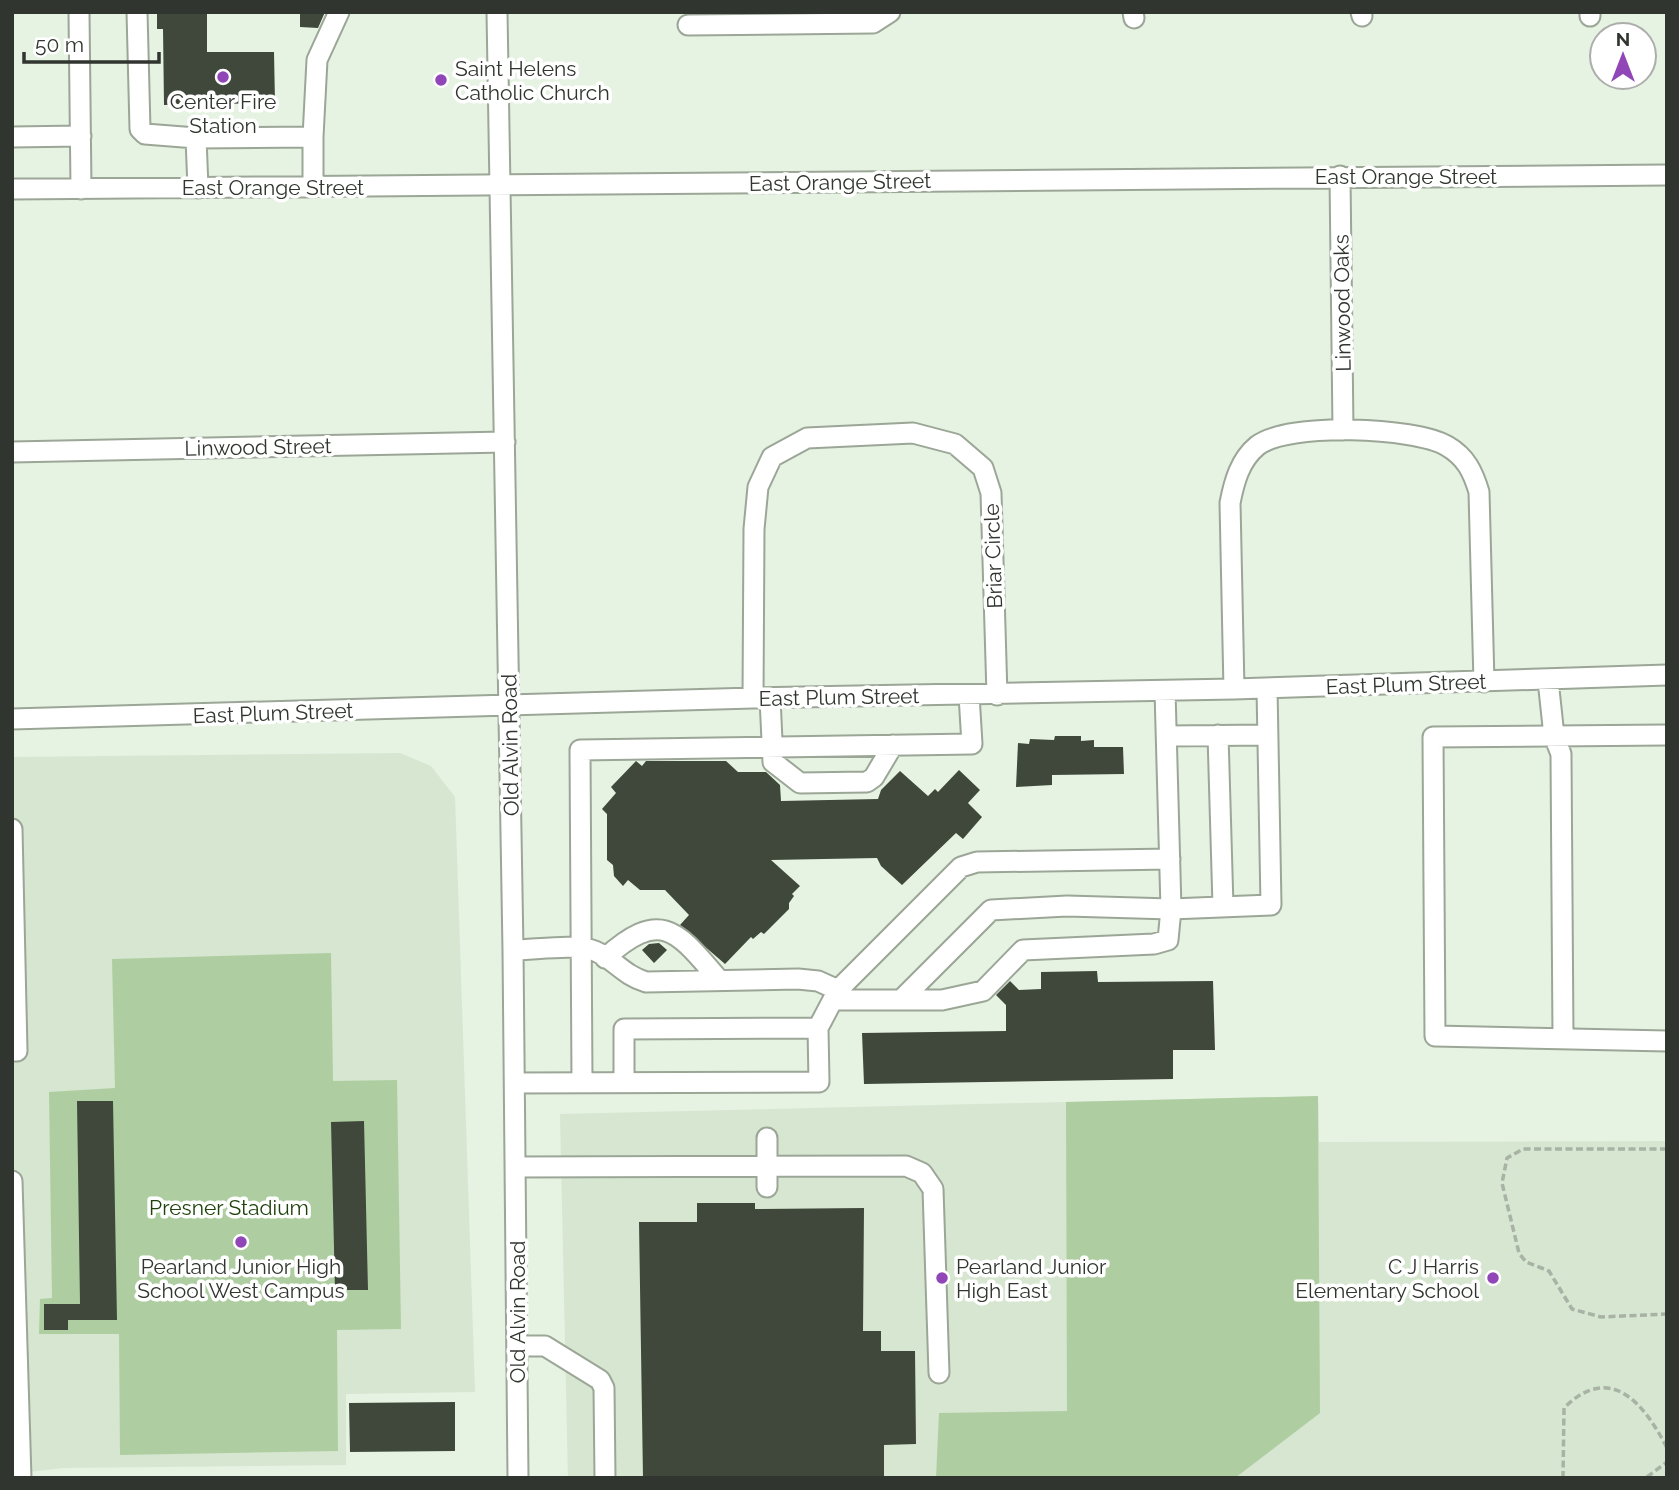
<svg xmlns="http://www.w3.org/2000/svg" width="1679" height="1490" viewBox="0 0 1679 1490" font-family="Raleway,sans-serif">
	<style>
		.built { fill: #d6e6d0 }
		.green { fill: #aecea1 }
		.building { fill: #3f483b }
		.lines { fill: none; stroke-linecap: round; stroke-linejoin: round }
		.minor-casing { stroke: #9ba697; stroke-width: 23 }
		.path { stroke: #a8b2a5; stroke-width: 3.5; stroke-dasharray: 7 3.5; stroke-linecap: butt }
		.minor { stroke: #fff; stroke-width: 19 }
		.poi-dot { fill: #9146b8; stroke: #fff; stroke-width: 2.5 }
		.labels { text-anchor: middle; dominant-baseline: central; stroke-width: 7; stroke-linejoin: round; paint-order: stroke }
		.poi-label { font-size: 21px; fill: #31352f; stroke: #fff; text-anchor: start }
		.street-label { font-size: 21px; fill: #31352f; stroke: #fff }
		.park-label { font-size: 21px; fill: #20420c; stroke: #fff }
	</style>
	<rect width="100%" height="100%" fill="#e6f2e2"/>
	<path class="built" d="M400 753 431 766 455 797 475 1392 346 1394V1465L63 1468 12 1474V757Z
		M1318 1096 1319 1142 1667 1141V1478H568L560 1114Z"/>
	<path class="green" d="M331 953 333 1081 397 1080 401 1329 337 1330 338 1451 120 1455 119 1334H39L40 1299 52 1298 49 1092 115 1088 112 959Z
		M1318 1096 1320 1413 1235 1478H936L939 1413 1067 1411 1066 1102Z"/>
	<path class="building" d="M157 12H207V52H274L275 103 164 105 163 29H157Z
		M300 12H325L318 28 300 27Z
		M1055 736H1081V741L1094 740V747H1123L1124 774 1052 775V785L1016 787 1018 743 1029 744 1030 739 1054 740Z
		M636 761 642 766 646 761H726L738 772H766L780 785 781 801 878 799 881 790 900 771 928 796 935 789 938 792 959 770 980 790 968 803 982 817 963 839 956 833 902 885 881 866 877 858 771 860 800 886 792 894 794 896 789 903V909L764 934 761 932 753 939 751 937 725 964 680 925 689 915 665 890H640L628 880 623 886 614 876 613 865 607 860V814L602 809 616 793 611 787Z
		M659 943 667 950 654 963 642 950 649 944Z
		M1097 971 1098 982 1213 981 1215 1050H1173V1079L864 1084 862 1033 1006 1031V1005L996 995 1010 981 1019 990 1041 989V972Z
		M77 1101H113L117 1320H68V1330H44V1304H80Z
		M364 1121 368 1290H335L331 1122Z
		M697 1203H755V1209L864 1208 863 1331H881V1351H915L916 1444 884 1445V1478H643L639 1222H697Z
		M455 1402V1451L350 1452 349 1403Z"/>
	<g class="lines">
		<defs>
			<path id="minor" d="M79 12 81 189
				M137 12 140 129 145 134 196 138
				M497 12 513 950 518 1478
				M1133 12 1134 18
				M1361 12 1362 16
				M1590 12V16
				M688 25 873 23 890 12
				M12 137 81 136
				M313 137 317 60 339 12
				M1340 176 1343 430
				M198 188 196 138 313 137V187
				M12 189 1667 175
				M12 452 505 442
				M1548 680 1554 736 1561 754 1563 1037
				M1234 689 1230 503C1234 482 1240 460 1257 446 1287 422 1415 427 1447 446 1466 457 1473 472 1479 492L1484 682
				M753 698 754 529 758 487 772 457 807 438 913 433 955 444 983 468 991 493 997 695
				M770 698 773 762 800 783 867 782 874 777 893 745
				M12 719 753 698 1234 689 1667 675
				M1218 735 1223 906
				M1667 735 1433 737 1435 1036 1667 1041
				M1167 736 1267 735
				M12 829 17 1051H12
				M513 950C535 950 576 943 595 951 614 959 623 975 646 982L798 979 818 981 838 990
				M605 958C662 907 677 931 720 981
				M833 1000H942L983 991 1023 950 1154 944 1168 940 1171 909 1165 691
				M901 1000 991 910 1067 906 1171 909 1271 905 1267 688
				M582 1082 580 750 972 744 969 695
				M624 1082V1029L818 1028
				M515 1083 819 1082 818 1028 838 990 961 867 977 862 1170 859
				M767 1138V1187
				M516 1167 906 1166 922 1173 933 1189 939 1373
				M12 1181 21 1478
				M517 1346H545L600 1380 604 1388 605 1478"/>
		</defs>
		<use href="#minor" class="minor-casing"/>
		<path class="path" d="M1667 1149H1523L1507 1158 1502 1183 1519 1253 1526 1262 1549 1271 1572 1309 1601 1317 1667 1314
			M1647 1477 1667 1462
			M1563 1478 1564 1408C1611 1361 1645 1405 1667 1448"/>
		<use href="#minor" class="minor"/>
	</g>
	<g class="poi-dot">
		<circle cx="223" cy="77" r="7"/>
		<circle cx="441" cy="80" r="7"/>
		<circle cx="241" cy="1242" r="7"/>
		<circle cx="942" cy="1278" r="7"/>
		<circle cx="1493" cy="1278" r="7"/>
	</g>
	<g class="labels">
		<g class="poi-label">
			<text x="455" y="68">Saint Helens<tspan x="455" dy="24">Catholic Church</tspan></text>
			<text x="223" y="101" text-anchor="middle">Center Fire<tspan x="223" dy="24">Station</tspan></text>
			<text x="241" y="1266" text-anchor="middle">Pearland Junior High<tspan x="241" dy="24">School West Campus</tspan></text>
			<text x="956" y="1266">Pearland Junior<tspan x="956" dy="24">High East</tspan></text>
			<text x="1479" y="1266" text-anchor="end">C J Harris<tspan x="1479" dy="24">Elementary School</tspan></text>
		</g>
		<g class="street-label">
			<text x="1406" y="176">East Orange Street</text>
			<text transform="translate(840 182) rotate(-1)">East Orange Street</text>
			<text x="273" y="187">East Orange Street</text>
			<text transform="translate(1342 303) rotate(-91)">Linwood Oaks</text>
			<text transform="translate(258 447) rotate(-1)">Linwood Street</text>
			<text transform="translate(993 556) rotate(-92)">Briar Circle</text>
			<text transform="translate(1406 684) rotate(-2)">East Plum Street</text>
			<text transform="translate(839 697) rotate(-1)">East Plum Street</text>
			<text transform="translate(273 713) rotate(-2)">East Plum Street</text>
			<text transform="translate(510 745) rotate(-91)">Old Alvin Road</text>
			<text transform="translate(517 1312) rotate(-90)">Old Alvin Road</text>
		</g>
		<g class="park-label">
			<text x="229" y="1207">Presner Stadium</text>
		</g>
	</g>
	<rect width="1679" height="1490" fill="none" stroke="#31352f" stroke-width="28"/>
	<g transform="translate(1623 56)"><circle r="33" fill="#ffffff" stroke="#adaeac" stroke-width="2"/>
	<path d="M0-5L12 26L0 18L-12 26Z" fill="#9146b8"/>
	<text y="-10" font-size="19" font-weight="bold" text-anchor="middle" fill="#31352f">N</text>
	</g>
	<path d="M24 52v10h135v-10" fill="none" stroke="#31352f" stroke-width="3.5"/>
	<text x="35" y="52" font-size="21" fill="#31352f" stroke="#ffffff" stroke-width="5" paint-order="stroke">50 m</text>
</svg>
